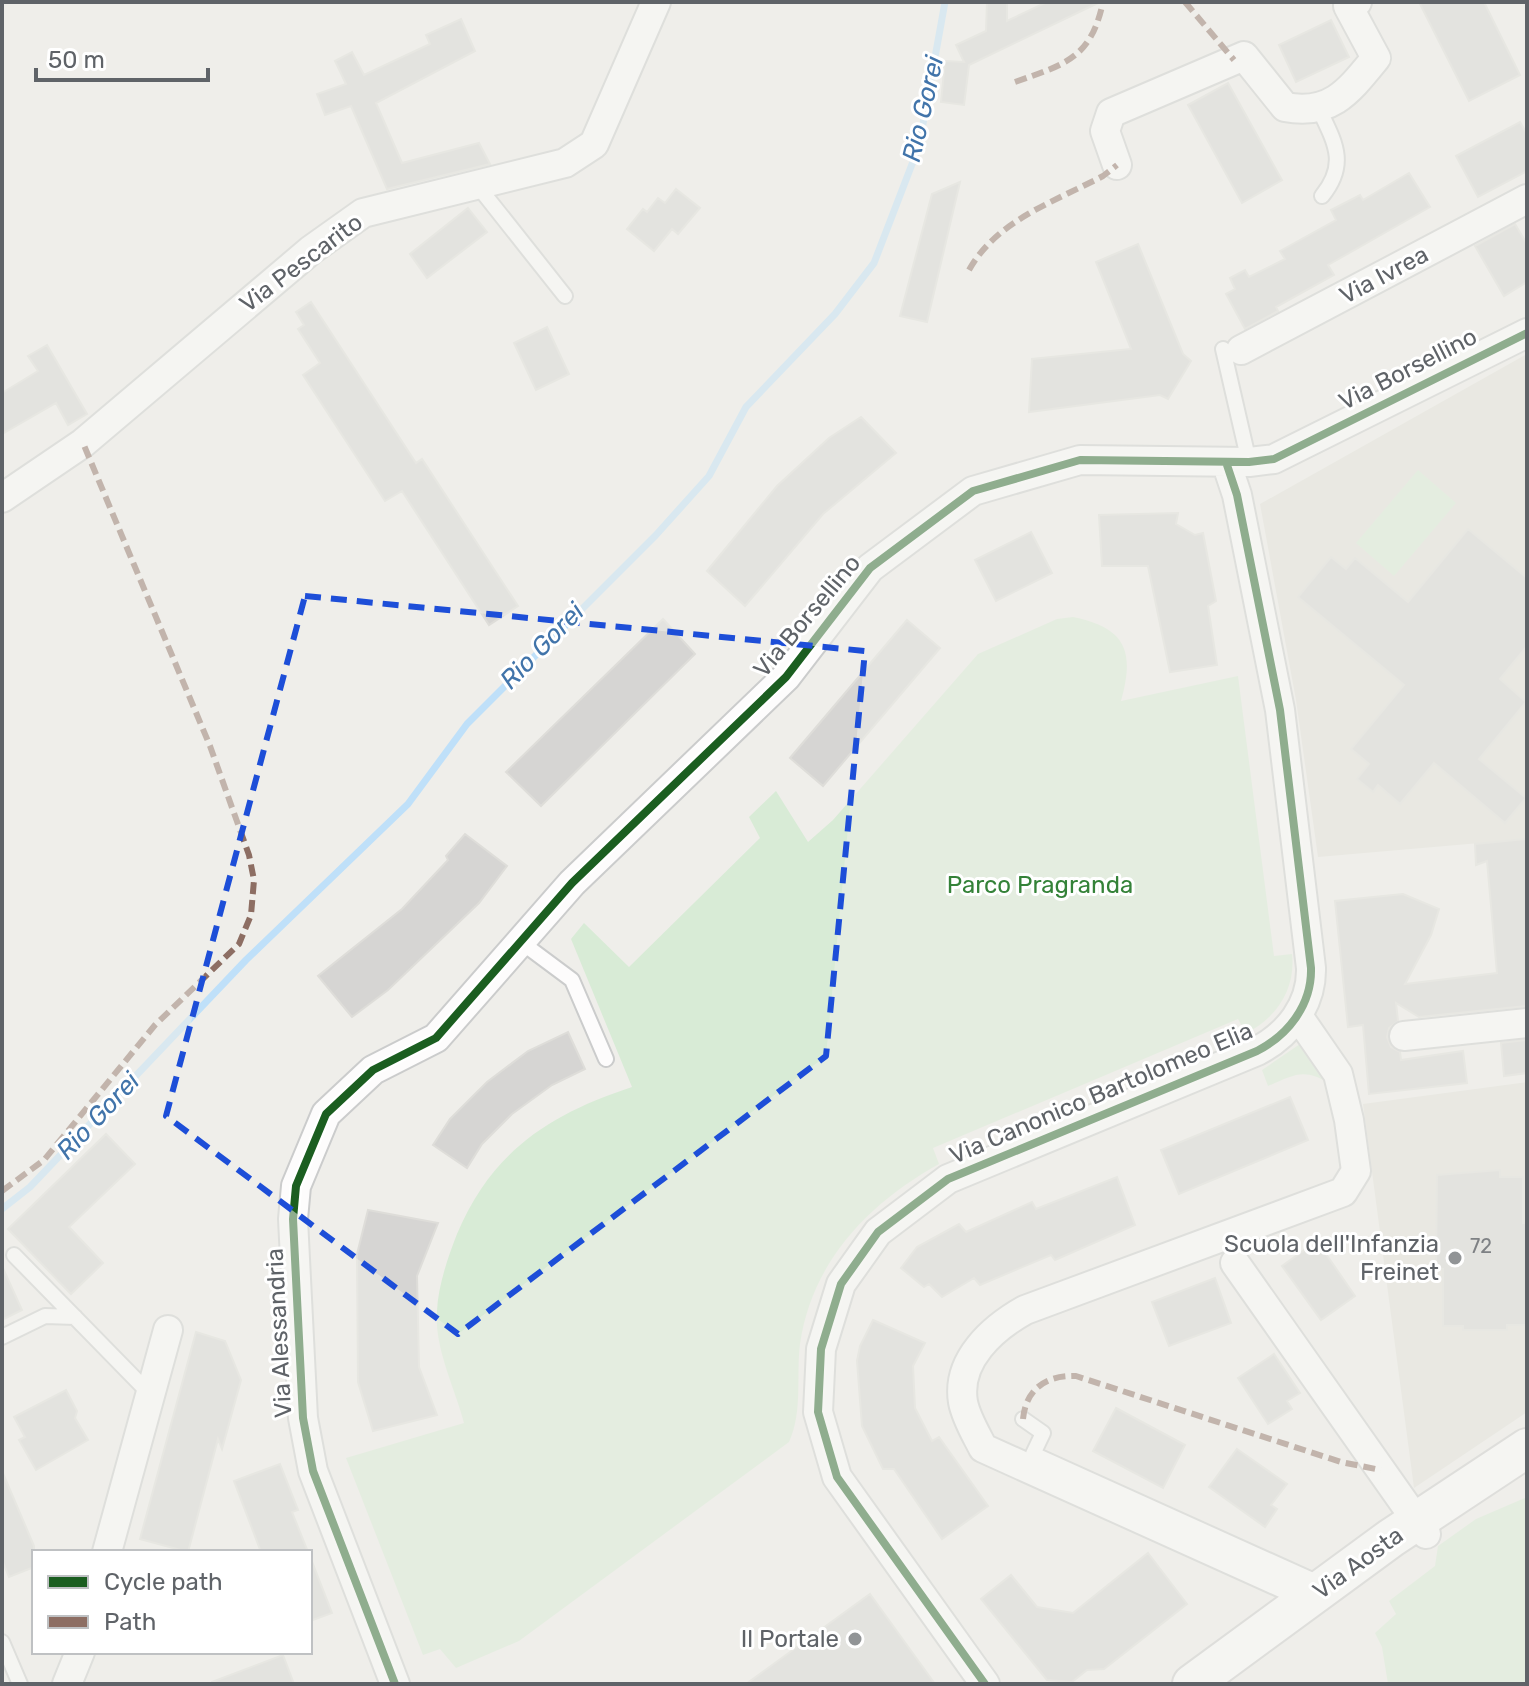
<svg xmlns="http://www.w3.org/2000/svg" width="1529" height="1686" viewBox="0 0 1529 1686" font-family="Rubik,sans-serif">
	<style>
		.education { fill: #e2e0da }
		.green { fill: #d8ebd6 }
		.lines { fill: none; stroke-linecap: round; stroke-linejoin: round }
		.stream { stroke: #bfe0f9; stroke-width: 7 }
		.building { fill: #d6d5d3; stroke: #deddd9; stroke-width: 2 }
		.lane-casing { stroke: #cbcccc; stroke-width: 18 }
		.street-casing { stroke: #cbcccc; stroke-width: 32 }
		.secondary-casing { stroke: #cacacb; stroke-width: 42 }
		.lane { stroke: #fdfcfc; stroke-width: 14 }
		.street { stroke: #fdfcfc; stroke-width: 28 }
		.secondary { stroke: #fdfcfc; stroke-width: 38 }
		.quiet { stroke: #8d6e63; stroke-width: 6; stroke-dasharray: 12 6; stroke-linecap: butt }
		.cycleway-casing { stroke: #fff; stroke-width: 13 }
		.cycleway { stroke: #1b5e20; stroke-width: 8 }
		.marked { fill: none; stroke: #1d4ed8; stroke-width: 6; stroke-dasharray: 16 10; stroke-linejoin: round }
		.poi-dot { fill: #919496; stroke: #fff; stroke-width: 3 }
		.labels { text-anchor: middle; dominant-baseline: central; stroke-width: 6; stroke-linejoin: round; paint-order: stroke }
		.number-label { font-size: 20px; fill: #7e8184 }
		.street-label { font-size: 24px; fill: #5f6368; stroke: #fff }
		.park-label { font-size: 24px; fill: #348238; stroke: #fff }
		.poi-label { font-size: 24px; fill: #5f6368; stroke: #fff; text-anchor: end }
		.water-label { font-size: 26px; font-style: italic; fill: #4174aa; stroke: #fff }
	</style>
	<rect width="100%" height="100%" fill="#efeeea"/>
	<path class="education" d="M1527 354V839L1318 857 1296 700 1260 504Z
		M1527 1082V1412L1414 1488 1363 1104Z"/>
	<path class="green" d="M1418 470 1456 503 1394 576 1356 543Z
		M1073 617C1126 628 1135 651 1121 701L1238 676 1274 956 1292 954C1296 988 1277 1018 1246 1033L1238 1019 933 1148 939 1164C869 1203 812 1261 800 1344 796 1376 803 1412 789 1442L519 1641 456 1668 440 1649 423 1655 346 1458 464 1423C455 1388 434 1348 437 1311 438 1286 448 1257 457 1234 492 1151 550 1114 632 1087L571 939 584 923 629 967 760 838 749 817 776 791 808 842 833 820 978 654 1057 619Z
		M1300 1044 1330 1084C1304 1067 1294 1075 1268 1086L1262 1070Z
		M1527 1497V1684H1388L1382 1647 1375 1633 1396 1614 1389 1601 1435 1566 1438 1546 1476 1519Z"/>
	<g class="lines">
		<path class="stream" d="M2 1209 30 1187 246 960 408 804 467 724 656 535 709 476 746 407 835 314 874 263 919 146 945 2"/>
	</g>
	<path class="building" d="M987 2H1007V21L1047 2H1100L969 65 964 105 941 102 945 61 964 62 956 45 986 31Z
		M1419 2H1484L1520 75 1469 101Z
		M461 19 475 51 376 103 402 163 479 143 490 164 387 189 351 106 325 115 317 94 346 84 335 61 352 52 364 75 430 44 426 35Z
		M1331 20 1349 57 1296 82 1279 45Z
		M1228 83 1282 180 1242 203 1188 105Z
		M1520 122 1527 134V171L1478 197 1456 156Z
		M1409 173 1430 207 1328 265 1334 275 1276 307 1278 311 1245 329 1226 294 1235 289 1230 278 1245 270 1249 277 1285 259 1280 251 1336 220 1331 210 1360 195 1363 200Z
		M960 182 927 322 900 316 932 194Z
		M676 189 700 208 678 234 672 229 654 251 627 229 643 209 647 212 658 198 665 203Z
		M468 208 487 232 427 278 410 254Z
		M1515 224 1527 244V282L1504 296 1475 246Z
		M1138 244 1183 354 1191 361 1168 399 1160 395 1029 412 1032 359 1131 349 1096 262Z
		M311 302 416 463 422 459 518 606 489 625 402 491 385 501 303 375 320 363 298 329 304 325 296 312Z
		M547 327 569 374 536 390 514 343Z
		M47 345 87 414 68 425 56 403 2 434V393L38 371 28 356Z
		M861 417 896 453 823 514 745 606 707 571 777 486 829 438Z
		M1178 513 1176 524 1195 535 1203 533 1216 601 1208 606 1217 665 1170 672 1148 566H1102L1099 515Z
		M1468 529 1527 578V646L1500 679 1526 702 1479 759 1526 798 1505 823 1434 763 1400 804 1378 785 1373 792 1357 779 1369 764 1351 749 1404 685 1298 597 1331 557 1346 569 1355 558 1408 602Z
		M1031 532 1052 573 996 601 975 560Z
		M663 619 695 654 541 806 506 772Z
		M907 620 940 648 823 786 790 758Z
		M465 834 507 866 479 903 388 990 352 1017 318 976 402 909 448 860 446 856Z
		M1527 839V1006L1419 1017 1396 1003 1398 1021 1389 1028 1387 1037 1391 1047 1400 1052 1401 1060 1463 1051 1467 1083 1369 1094 1363 1025 1348 1027 1335 901 1403 894 1439 909 1431 935 1405 984 1497 973 1487 861 1476 865 1475 844Z
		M568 1032 585 1069 552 1085 512 1114 482 1144 467 1168 433 1145 450 1119 487 1082 528 1051Z
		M1527 1040V1073L1504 1076 1501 1043Z
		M1290 1097 1308 1140 1179 1194 1161 1150Z
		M106 1134 135 1164 69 1227 103 1263 71 1294 8 1229Z
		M1500 1170V1177H1523V1223H1527V1325H1507V1330H1463V1326H1443V1269H1436L1437 1175Z
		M1117 1177 1135 1225 1055 1260 1051 1255 980 1285 974 1278 942 1297 929 1284 924 1287 901 1268 917 1247 959 1224 966 1232 1032 1202 1036 1209Z
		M368 1210 438 1223 417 1276 419 1367 437 1415 373 1431 358 1382 357 1254Z
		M1317 1241 1355 1296 1321 1320 1282 1266Z
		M2 1266 22 1310 2 1320Z
		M1215 1278 1231 1323 1169 1346 1152 1302Z
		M873 1320 925 1343 913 1366 915 1408 932 1441 939 1437 988 1506 942 1539 894 1469H883L862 1426 857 1361 860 1346Z
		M196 1332 225 1341 241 1380 222 1449 218 1439 188 1552 140 1539Z
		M1274 1354 1300 1393 1287 1401 1292 1409 1268 1424 1238 1378Z
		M66 1390 77 1411 75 1418 88 1440 36 1470 19 1440 25 1437 14 1417Z
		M1116 1408 1185 1445 1163 1488 1093 1451Z
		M1237 1449 1287 1484 1271 1505 1277 1509 1265 1527 1209 1487Z
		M280 1464 298 1510 292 1512 308 1552H261L234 1481Z
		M2 1471 34 1546V1567L9 1577 2 1560Z
		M1148 1553 1187 1604 1104 1669 1087 1670 1072 1682 1047 1680 981 1599 1011 1575 1037 1607 1073 1613Z
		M311 1559 332 1613 310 1621V1560Z
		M870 1594 935 1684H746Z
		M283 1655 294 1684H212V1682Z"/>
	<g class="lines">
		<defs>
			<path id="lane" d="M1318 107C1334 141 1349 163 1322 196
				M477 185 565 296
				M1223 349 1249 462
				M521 942 572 980 606 1059
				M14 1255 150 1394
				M2 1337 45 1316 75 1317
				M1023 1419 1043 1433 1033 1454 1321 1584
				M2 1642 20 1684"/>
			<path id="street" d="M1117 165 1105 131 1111 113 1244 56 1285 107C1331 116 1349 91 1376 58L1348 6 1357 2
				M1241 350 1527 199
				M2 498 83 443 311 250 363 213 565 163 594 144 656 2
				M1298 1016 1338 1074 1349 1120 1356 1171 1343 1192 1025 1310C993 1328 956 1360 963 1402 966 1418 976 1434 983 1448L1311 1596
				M1404 1036 1527 1023
				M1235 1263 1426 1534
				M107 1552 168 1330
				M67 1684 80 1652
				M395 1684 313 1471 303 1418 293 1219 296 1186 326 1114 373 1070 436 1038 572 883 786 677 870 568 973 491 1080 460 1249 462 1274 459 1527 333
				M985 1684 837 1477 818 1412 821 1349 841 1284 878 1232 948 1179 1257 1051C1288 1035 1312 1005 1311 968L1280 710 1237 495 1226 462"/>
			<path id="secondary" d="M1192 1684 1391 1538 1527 1448"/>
		</defs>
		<use href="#lane" class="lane-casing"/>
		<use href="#street" class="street-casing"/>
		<use href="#secondary" class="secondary-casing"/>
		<use href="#lane" class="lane"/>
		<use href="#street" class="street"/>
		<use href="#secondary" class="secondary"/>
		<path class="quiet" d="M1185 2 1234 60
			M1015 82C1066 64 1091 58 1103 2
			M969 270C997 220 1054 202 1103 176L1117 165
			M2 1191 44 1160 155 1025 239 944 251 915 254 880 249 855 210 746 83 443
			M1023 1419C1026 1389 1046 1375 1076 1376L1341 1462 1381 1470"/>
		<defs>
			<path id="cycleway" d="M395 1684 313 1471 303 1418 293 1219 296 1186 326 1114 373 1070 436 1038 572 883 786 677 870 568 973 491 1080 460 1249 462 1274 459 1527 333
				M985 1684 837 1477 818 1412 821 1349 841 1284 878 1232 948 1179 1257 1051C1288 1035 1312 1005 1311 968L1280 710 1237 495 1226 462"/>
		</defs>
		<use href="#cycleway" class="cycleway-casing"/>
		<use href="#cycleway" class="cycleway"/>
	</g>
	<path d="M0 0H1529V1686H0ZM305 596 865 651 826 1056 458 1334 166 1116Z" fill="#efeeea" fill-opacity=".55" fill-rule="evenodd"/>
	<path class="marked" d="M305 596 865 651 826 1056 458 1334 166 1116Z"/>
	<g class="poi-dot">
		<circle cx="1455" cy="1258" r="8"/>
		<circle cx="855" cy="1639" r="8"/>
	</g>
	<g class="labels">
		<g class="number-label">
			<text x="1481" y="1246">72</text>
		</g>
		<g class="street-label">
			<text transform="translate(301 263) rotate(-37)">Via Pescarito</text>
			<text transform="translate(1384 275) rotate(-28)">Via Ivrea</text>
			<text transform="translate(1408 369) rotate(-27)">Via Borsellino</text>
			<text transform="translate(807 616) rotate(-50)">Via Borsellino</text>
			<text transform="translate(1101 1093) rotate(-23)">Via Canonico Bartolomeo Elia</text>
			<text transform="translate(279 1333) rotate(-93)">Via Alessandria</text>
			<text transform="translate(1358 1563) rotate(-36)">Via Aosta</text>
		</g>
		<g class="park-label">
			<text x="1040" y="885">Parco Pragranda</text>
		</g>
		<g class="poi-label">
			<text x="1439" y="1244">Scuola dell'Infanzia<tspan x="1439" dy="28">Freinet</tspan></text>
			<text x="839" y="1639">Il Portale</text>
		</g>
		<g class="water-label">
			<text transform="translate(923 109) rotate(-77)">Rio Gorei</text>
			<text transform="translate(542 646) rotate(-46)">Rio Gorei</text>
			<text transform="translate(98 1116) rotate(-47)">Rio Gorei</text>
		</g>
	</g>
	<rect width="1529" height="1686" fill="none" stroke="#5f6368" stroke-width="8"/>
	<rect x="32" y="1550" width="280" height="104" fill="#ffffff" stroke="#bfc1c3" stroke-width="2"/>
	<rect x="48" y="1576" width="40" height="12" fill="#1b5e20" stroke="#bfc1c3" stroke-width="2"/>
	<text x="104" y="1590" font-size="24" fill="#5f6368">Cycle path</text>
	<rect x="48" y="1616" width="40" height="12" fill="#8d6e63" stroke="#bfc1c3" stroke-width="2"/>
	<text x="104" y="1630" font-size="24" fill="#5f6368">Path</text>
	<path d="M36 68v12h172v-12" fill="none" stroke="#5f6368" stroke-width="4"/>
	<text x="48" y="68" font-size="24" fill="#5f6368" stroke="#ffffff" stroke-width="6" paint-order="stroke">50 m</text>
</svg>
